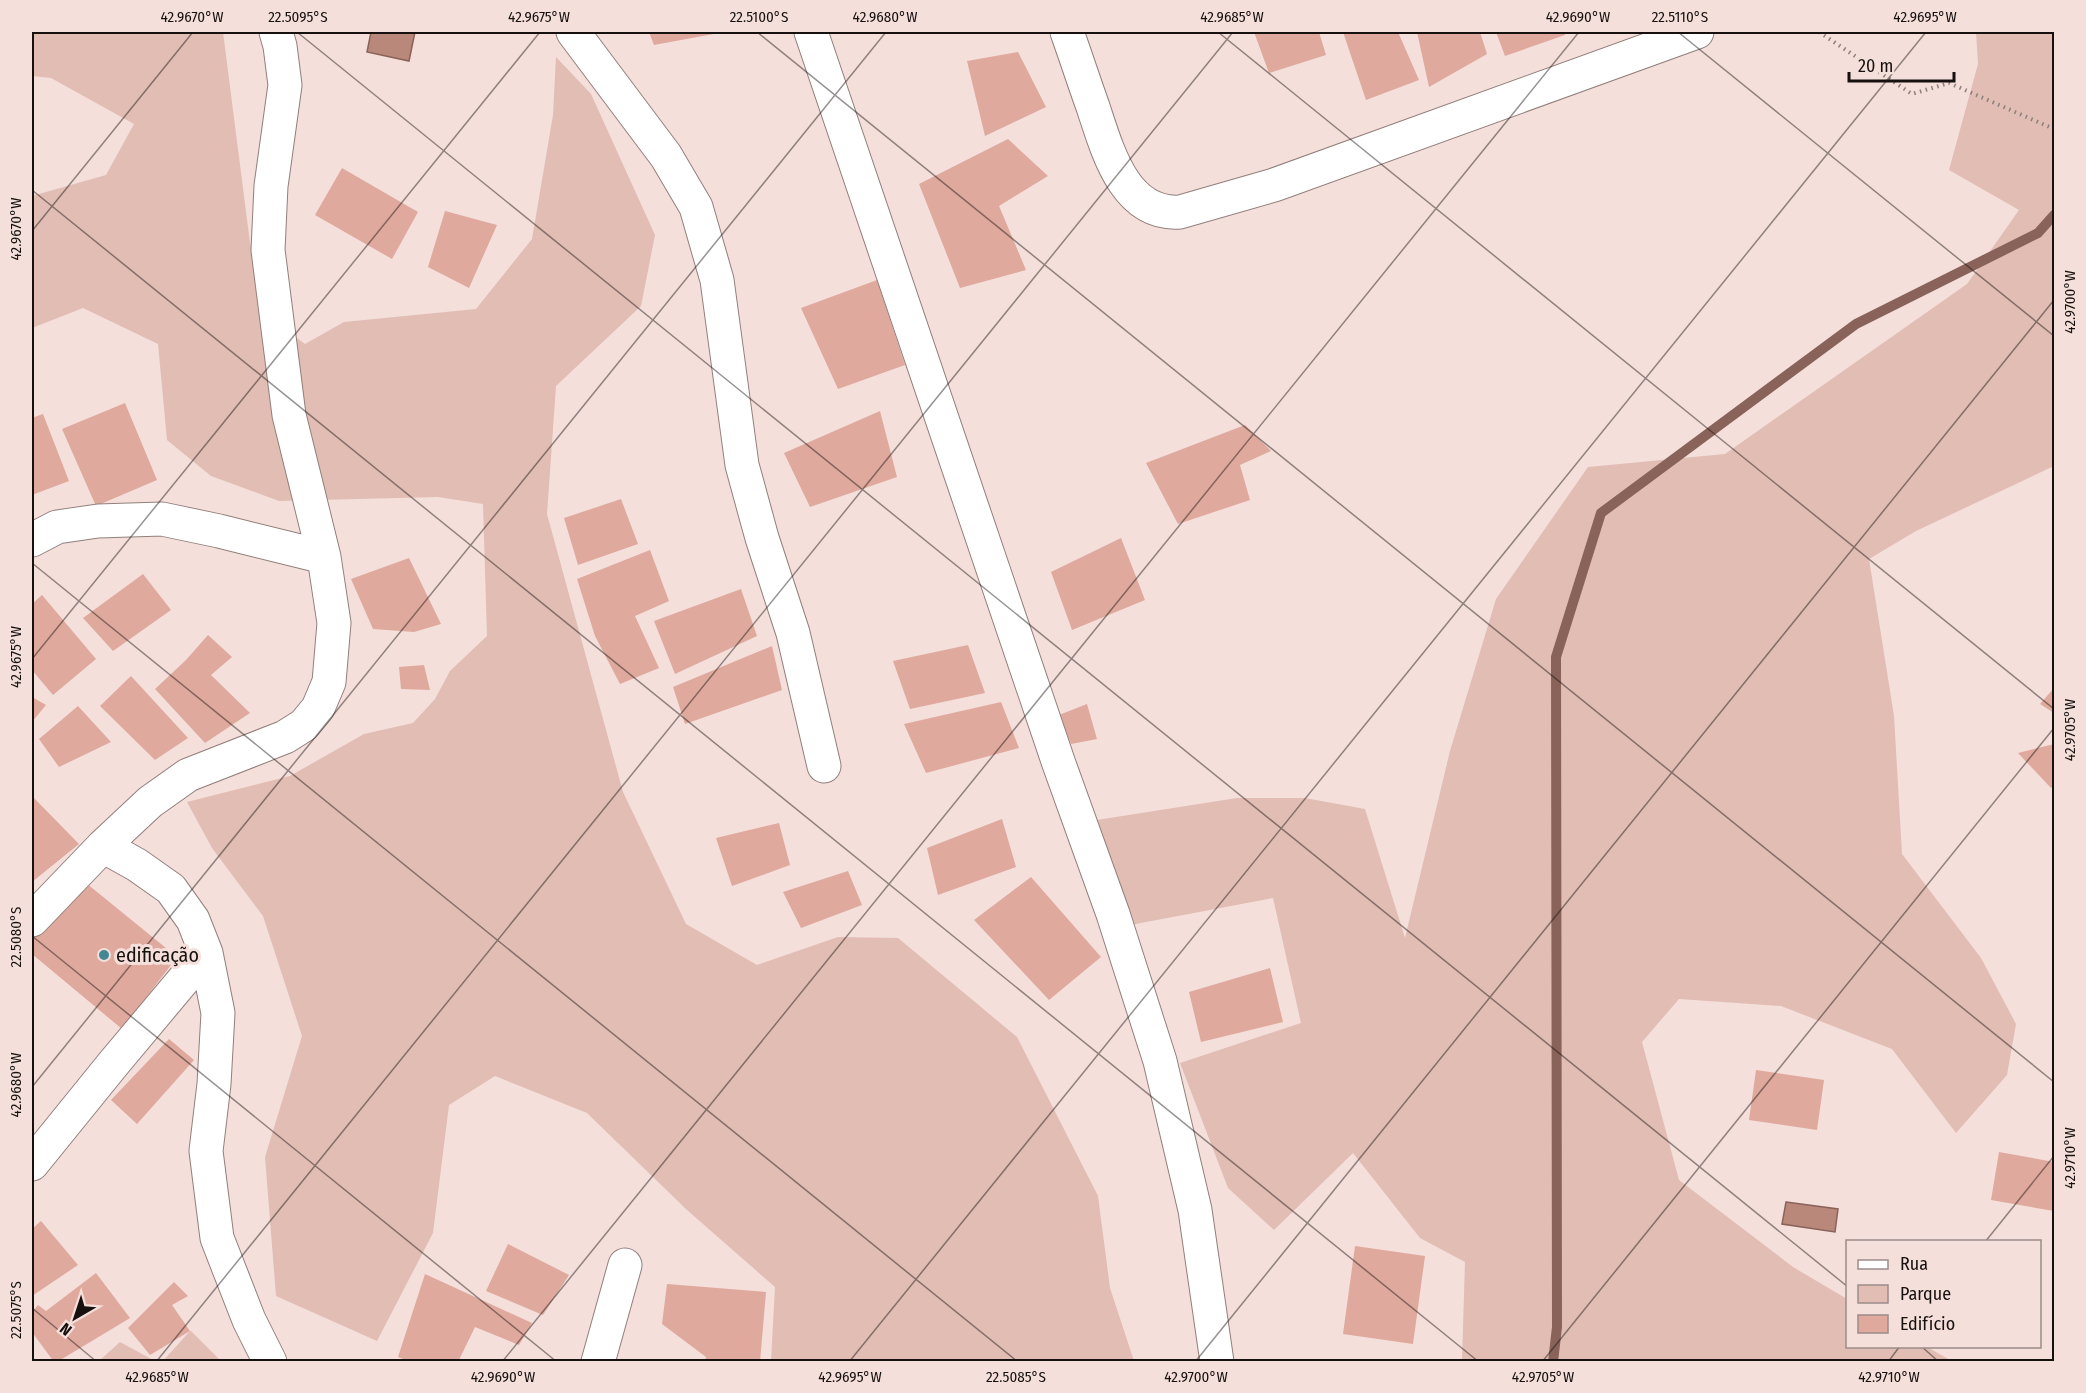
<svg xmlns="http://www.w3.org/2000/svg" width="2086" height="1393" viewBox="0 0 2086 1393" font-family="'Fira Sans Condensed',sans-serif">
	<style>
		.green { fill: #e1bdb4 }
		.water { fill: #ba877b; stroke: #89635a; stroke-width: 1.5 }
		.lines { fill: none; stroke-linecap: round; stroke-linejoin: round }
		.stream { stroke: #89635a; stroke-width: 10 }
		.building { fill: #dfa99d }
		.minor-casing { stroke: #927f7b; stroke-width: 35 }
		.path { stroke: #8d7f7c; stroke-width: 4; stroke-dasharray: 1.5 4.5; stroke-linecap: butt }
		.minor { stroke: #fff; stroke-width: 33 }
		.ticks { fill: none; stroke: #16100e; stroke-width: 1.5; stroke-opacity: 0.45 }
		.poi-dot { fill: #438795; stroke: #f4dfdb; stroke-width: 2 }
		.labels { text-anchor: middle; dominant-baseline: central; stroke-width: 6; stroke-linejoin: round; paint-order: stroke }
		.poi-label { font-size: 20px; fill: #16100e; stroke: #f4dfdb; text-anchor: start }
		.neatline { fill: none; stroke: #16100e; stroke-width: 2 }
		.ticks-label { font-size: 15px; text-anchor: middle; fill: #16100e }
	</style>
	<rect width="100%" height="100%" fill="#f4dfdb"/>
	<path class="green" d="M32 32H223L250 243 270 318 305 344 344 322 476 309 532 239 553 115 556 57 591 94 655 235 641 306 556 386 547 514 623 792 686 924 757 965 838 937 898 938 1017 1037 1098 1196 1110 1288 1134 1361H771L775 1287 687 1210 587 1113 495 1076 449 1105 433 1233 377 1341 276 1296 265 1157 302 1036 263 916 212 848 187 802 290 776 364 734 413 723 435 699 450 671 487 636 483 504 438 497 279 501 211 476 167 440 158 344 83 308 32 328V196L106 175 134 124 51 78 32 76Z
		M1976 32H2054V466L1916 531 1869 559 1894 716 1902 854 1981 958 2016 1024 2007 1075 1956 1133 1892 1049 1781 1006 1679 999 1642 1042 1679 1180 1793 1267 1847 1299 1848 1346 1927 1347 1952 1361H1462L1465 1262 1420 1238 1353 1153 1274 1230 1228 1188 1180 1063 1301 1023 1273 898 1125 926 1084 822 1237 798H1305L1365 809 1405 938 1450 751 1496 599 1588 467 1725 454 1967 284 2019 210 1949 170 1978 64Z
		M190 1331H191L221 1361H163Z
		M120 1342 155 1361H99Z"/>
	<path class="water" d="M371 32H415L409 61 367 52Z
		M1786 1202 1838 1209 1835 1232 1782 1224Z"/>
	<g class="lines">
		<path class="stream" d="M1553 1362 1557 1327 1556 657 1601 513 1856 324 2038 233 2054 215"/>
	</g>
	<path class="building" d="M649 32H718L719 33 654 45Z
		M1254 32H1319L1326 55 1269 73Z
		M1343 32H1398L1419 80 1366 100Z
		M1417 32H1480L1487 54 1429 87Z
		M1496 32H1564L1565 35 1505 56Z
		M1018 52 1046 107 985 136 967 61Z
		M1008 139 1048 176 999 206 1026 270 960 288 919 184Z
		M342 168 418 212 392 259 315 215Z
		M445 211 497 225 469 288 428 267Z
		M877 280 905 365 838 389 801 308Z
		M125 403 157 480 96 506 62 429Z
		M880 411 897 477 810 507 784 453Z
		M43 414 69 481 32 495V418Z
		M1245 425 1271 451 1240 465 1250 500 1178 524 1146 463Z
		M621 499 638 544 578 565 564 518Z
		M1121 538 1145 600 1072 630 1051 572Z
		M650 550 669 601 635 616 659 668 620 684 595 636 577 579Z
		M409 558 441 624 414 632 373 629 351 579Z
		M143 574 171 610 113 651 83 618Z
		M741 589 757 636 675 674 654 621Z
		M42 595 96 659 53 695 32 670V604Z
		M208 635 232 657 211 675 250 713 205 743 155 689 186 660Z
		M968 645 985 693 910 709 893 661Z
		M772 646 782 690 685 724 673 687Z
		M424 665 430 690 401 689 399 667Z
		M131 676 188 738 155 760 100 706Z
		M2054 688V713L2040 704Z
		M32 697 46 705 32 722Z
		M1001 702 1019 748 926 773 904 724Z
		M1087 704 1097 739 1071 744 1059 715Z
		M78 706 111 742 59 767 39 739Z
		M2054 744V786L2051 788 2018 753Z
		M32 796 79 844 32 882Z
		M1002 819 1016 867 938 895 927 848Z
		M779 823 790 865 732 886 716 838Z
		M848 871 862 905 801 928 783 892Z
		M1031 877 1101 957 1049 1000 974 920Z
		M86 883 177 957 122 1029 32 954V936Z
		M1270 968 1283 1022 1201 1042 1189 992Z
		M169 1039 194 1060 137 1124 111 1100Z
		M1756 1070 1824 1080 1817 1130 1749 1120Z
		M1999 1152 2054 1162V1211L1991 1200Z
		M41 1221 78 1265 32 1296V1229Z
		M508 1244 569 1275 543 1315 486 1291Z
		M1355 1246 1425 1256 1413 1344 1343 1334Z
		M96 1273 130 1318 57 1362H54L32 1332V1312L38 1305 46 1311Z
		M425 1274 532 1323 519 1345 475 1327 458 1362H411L398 1357Z
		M174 1282 188 1296 172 1305 190 1331 150 1355 128 1328Z
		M667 1284 766 1292 760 1362H705L706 1357 662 1324Z"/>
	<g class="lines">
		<defs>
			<path id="minor" d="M573 32 666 156 696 207 717 280 742 465 762 538 793 633 824 766
				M811 32 1059 764 1113 914 1160 1061 1195 1210 1217 1362
				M1067 32C1076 57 1084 82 1093 107 1107 149 1124 216 1180 212L1274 185 1697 32
				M32 540 57 527 98 521 162 519 219 531 324 557
				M32 920 103 846
				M32 1164 113 1064 206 953
				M270 1362 249 1320 217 1238 206 1151 214 1084 218 1013 206 953 193 920 171 889 137 865 103 846 150 802 188 775 285 737 304 725 318 708 329 682 334 623 324 557 289 415 268 250 271 186 285 85 280 46 276 32
				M598 1362 625 1265"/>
		</defs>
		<use href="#minor" class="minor-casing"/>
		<path class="path" d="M1819 32 1912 94 1949 83 2054 129"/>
		<use href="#minor" class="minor"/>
	</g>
	<path class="ticks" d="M297 32 1848 1287M757 32 2054 1082M1218 32 2054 709M1678 32 2054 336M32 190 1479 1362M32 231 193 32M32 563 1018 1362M32 659 540 32M32 936 557 1362M32 1087 886 32M1985 1242 2054 1156M32 1308 97 1362M1921 1346 1939 1362M156 1362 1233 32M502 1362 1579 32M849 1362 1926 32M1195 1362 2054 300M1542 1362 2054 728M1888 1362 1900 1346"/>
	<circle class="poi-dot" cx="104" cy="955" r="6"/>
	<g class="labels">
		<g class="poi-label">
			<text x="116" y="955">edificação</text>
		</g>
	</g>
	<rect width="2086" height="1393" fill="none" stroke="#f4dfdb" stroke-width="66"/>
	<rect x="1846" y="1240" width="195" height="108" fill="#f4dfdb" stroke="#9b8c89" stroke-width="1.5"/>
	<rect x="1858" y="1260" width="30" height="9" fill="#ffffff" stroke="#9b8c89" stroke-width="1.5"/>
	<text x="1900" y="1270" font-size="18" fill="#16100e">Rua</text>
	<rect x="1858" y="1285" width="30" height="18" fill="#e1bdb4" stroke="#9b8c89" stroke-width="1.5"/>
	<text x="1900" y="1300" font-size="18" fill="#16100e">Parque</text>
	<rect x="1858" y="1315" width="30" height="18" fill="#dfa99d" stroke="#9b8c89" stroke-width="1.5"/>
	<text x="1900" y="1330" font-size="18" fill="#16100e">Edifício</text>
	<g transform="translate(75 1318) rotate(219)" stroke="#f4dfdb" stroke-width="4.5" paint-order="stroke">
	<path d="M0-4.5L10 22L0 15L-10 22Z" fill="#16100e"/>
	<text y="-9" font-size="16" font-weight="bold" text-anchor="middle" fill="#16100e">N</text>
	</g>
	<path d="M1849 72v9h105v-9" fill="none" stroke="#16100e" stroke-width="3"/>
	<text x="1858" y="72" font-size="18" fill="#16100e" stroke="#f4dfdb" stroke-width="4.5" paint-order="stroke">20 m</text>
	<rect x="33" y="33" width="2020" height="1327" class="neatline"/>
	<g class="ticks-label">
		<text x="192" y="22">42.9670°W</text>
		<text x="298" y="22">22.5095°S</text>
		<text x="539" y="22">42.9675°W</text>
		<text x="759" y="22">22.5100°S</text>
		<text x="885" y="22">42.9680°W</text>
		<text x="1232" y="22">42.9685°W</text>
		<text x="1578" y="22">42.9690°W</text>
		<text x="1680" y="22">22.5110°S</text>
		<text x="1925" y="22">42.9695°W</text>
		<text transform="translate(16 229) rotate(-90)" y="5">42.9670°W</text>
		<text transform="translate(2070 302) rotate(-90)" y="5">42.9700°W</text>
		<text transform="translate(16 657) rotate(-90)" y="5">42.9675°W</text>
		<text transform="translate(2070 730) rotate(-90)" y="5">42.9705°W</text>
		<text transform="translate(16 937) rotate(-90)" y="5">22.5080°S</text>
		<text transform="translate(16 1085) rotate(-90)" y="5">42.9680°W</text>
		<text transform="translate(2070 1158) rotate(-90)" y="5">42.9710°W</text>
		<text transform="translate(16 1310) rotate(-90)" y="5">22.5075°S</text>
		<text x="157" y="1382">42.9685°W</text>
		<text x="503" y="1382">42.9690°W</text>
		<text x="850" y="1382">42.9695°W</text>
		<text x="1016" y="1382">22.5085°S</text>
		<text x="1196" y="1382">42.9700°W</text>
		<text x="1543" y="1382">42.9705°W</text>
		<text x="1889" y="1382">42.9710°W</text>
	</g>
</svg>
